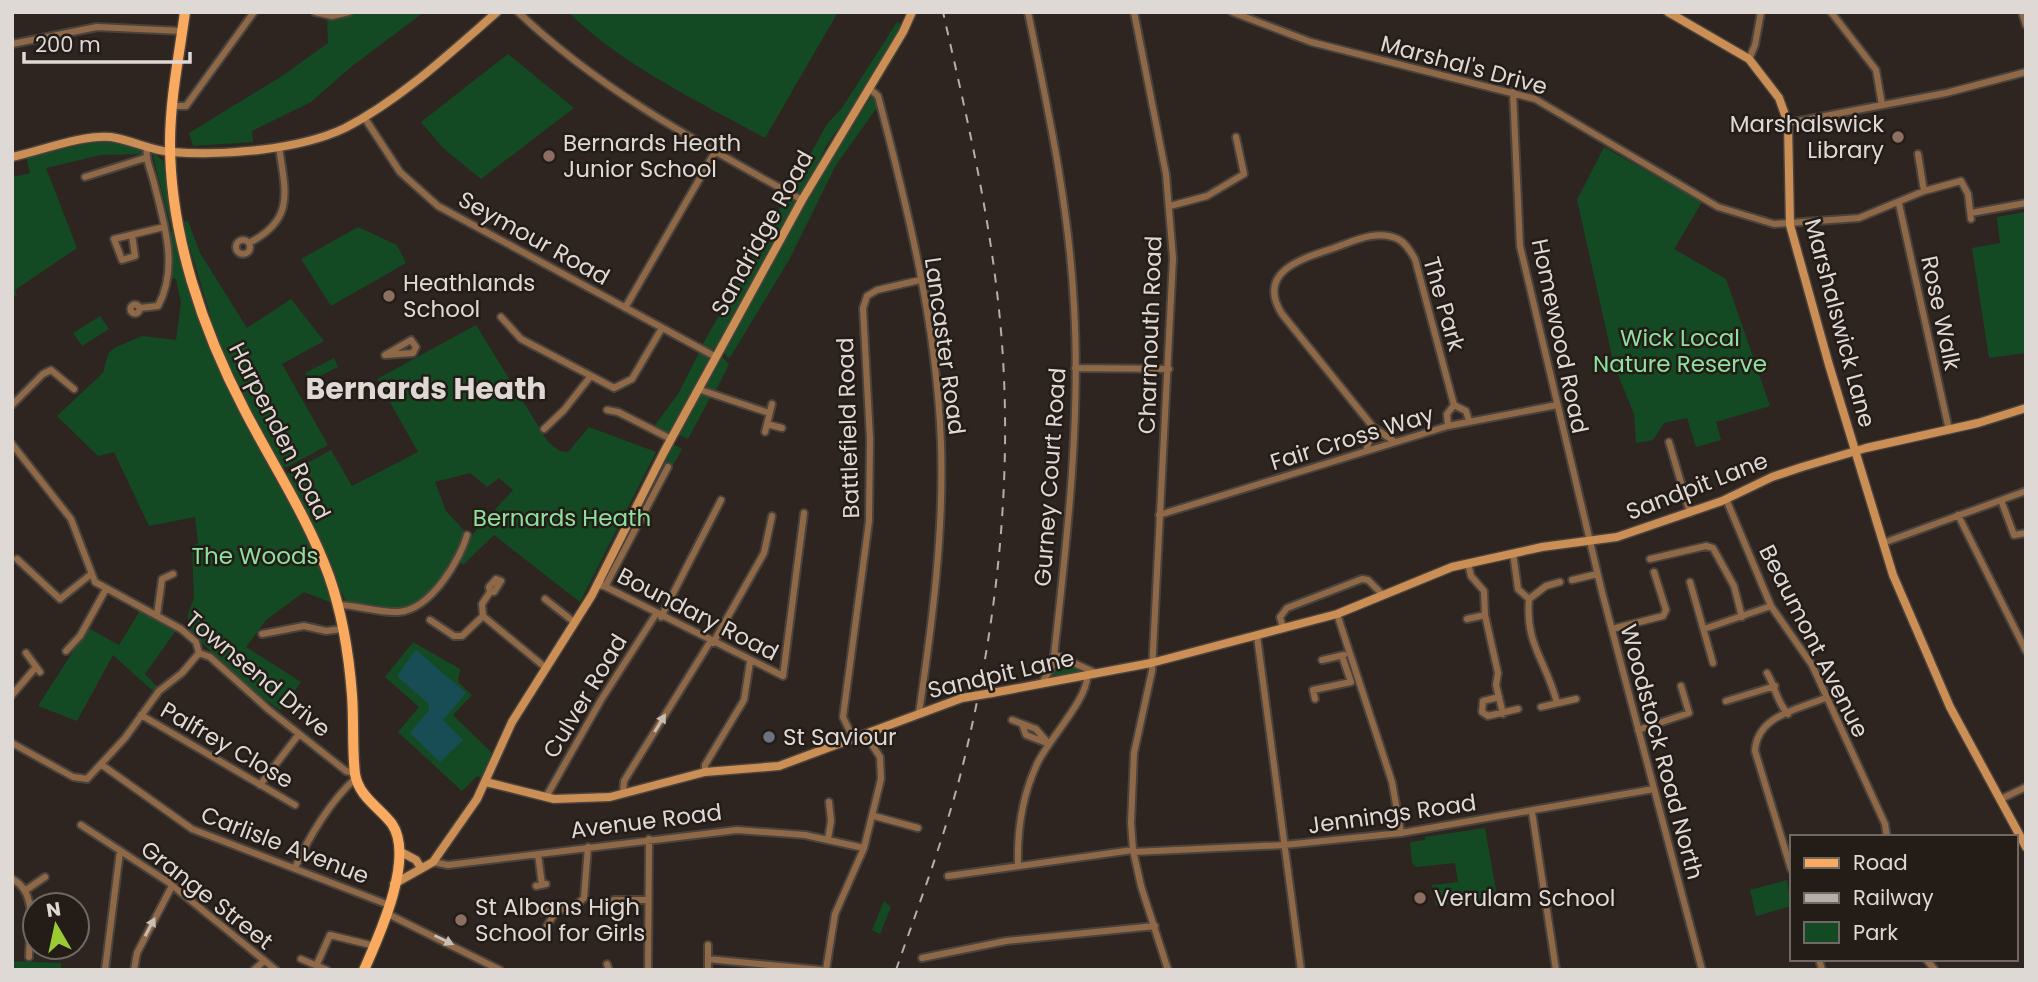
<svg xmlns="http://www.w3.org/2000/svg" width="2038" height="982" viewBox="0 0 2038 982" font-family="Poppins,sans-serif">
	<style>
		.green { fill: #134a23; fill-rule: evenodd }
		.water { fill: #184d56 }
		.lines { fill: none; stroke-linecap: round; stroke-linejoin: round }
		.street-casing { stroke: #4a423d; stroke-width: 10 }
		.secondary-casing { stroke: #4a423d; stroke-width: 11 }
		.primary-casing { stroke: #4a423d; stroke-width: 13 }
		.street { stroke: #8f6947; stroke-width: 6 }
		.secondary { stroke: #cb8e54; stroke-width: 8 }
		.primary { stroke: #f9aa5e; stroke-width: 10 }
		.rail { stroke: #b5aeaa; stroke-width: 2; stroke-dasharray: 9 9; stroke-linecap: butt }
		.secondary-bridge-casing { stroke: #4a423d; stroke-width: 11; stroke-linecap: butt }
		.secondary-bridge { stroke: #cb8e54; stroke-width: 8 }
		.oneway { fill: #cbbdb2 }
		.education-dot { fill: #8d6e63; stroke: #241c17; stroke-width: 2.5 }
		.worship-dot { fill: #6b7280; stroke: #241c17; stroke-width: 2.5 }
		.labels { text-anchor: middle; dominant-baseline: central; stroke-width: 5; stroke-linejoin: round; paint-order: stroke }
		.street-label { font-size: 23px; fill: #dfd9d5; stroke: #241c17 }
		.poi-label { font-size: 23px; fill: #dfd9d5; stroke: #241c17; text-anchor: start }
		.park-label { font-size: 23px; fill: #8de09d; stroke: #241c17 }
		.district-label { font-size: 30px; font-weight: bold; fill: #dfd9d5; stroke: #241c17 }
	</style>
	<rect width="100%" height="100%" fill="#2e2520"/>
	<path class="green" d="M354 12H424L351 67 311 102 252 131 253 142 193 146 189 133 282 76 328 43 327 18H340Z
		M568 12H838L765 138C698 101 623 66 568 12Z
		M897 22 902 25 867 86 825 148 802 200 789 193 827 124 842 108Z
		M508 54 574 108 481 179 443 148 421 122Z
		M874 93 878 106 836 165 789 260 729 359 724 353 731 336 841 141Z
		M104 140 142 149 143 154 101 155 46 168 77 248 15 290 17 295 12 298V177L30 173 26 157Z
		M1604 147 1702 202 1674 249 1726 279 1770 406 1716 422 1721 440 1696 447 1687 418 1664 423 1653 440 1636 443 1634 414 1614 365 1577 200Z
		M152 152 163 161 194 293 319 562 335 604 304 592 266 620 246 647 301 682 280 710 252 690 188 630V614L194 598 192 545 198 544 195 517 149 526 114 452 98 456 57 416 103 373 108 354 114 348 142 336 176 340 181 303 176 279 170 278 167 234 172 231Z
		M788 194 800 200 715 349H700Z
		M2026 212V353L1989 358 1972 248 2000 243 1997 217Z
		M188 221 200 253 247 328 291 299 324 341 282 364 328 445 287 467H280L246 409 219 344 182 222Z
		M358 227 397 245 406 263 331 306 301 259Z
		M100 316 109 329 82 346 73 333Z
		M476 325 548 442 560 451 568 452 589 427 656 452 580 602 494 535 463 565 458 559C417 611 412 614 347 604L287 474 331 450 352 486 418 452 377 379ZM470 473 487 487 499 478 513 490 470 537 446 511 435 482Z
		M700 351 712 357 668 437 653 428 678 394Z
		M722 357 729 364 715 392 706 386Z
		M334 358 338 367 310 381 305 373Z
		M698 390 711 396 688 439 673 432Z
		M673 444 682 449 672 467 667 466 661 475 658 474Z
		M141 609 177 629 145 674 159 689 155 693 113 655 77 721 38 706 88 628 119 645Z
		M413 642 460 669 458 682 472 695 453 715 494 755 485 779 477 776 462 791 398 732 419 707 385 677Z
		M1057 660 1082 672 1053 676Z
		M1485 828 1497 896 1436 906 1432 885 1458 882 1455 863 1416 867 1412 863 1410 842 1425 840V837Z
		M1787 880 1791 906 1756 916 1750 890Z
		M884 901 891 907 880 934 872 930Z
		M12 961 61 963V970H12Z"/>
	<path class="water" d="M416 650 466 693 443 720 463 740 440 762 410 733 429 710V704L397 676Z"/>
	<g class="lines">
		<defs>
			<path id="street" d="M315 12 332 16 349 12
				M518 12C602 92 701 144 802 200
				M1028 12C1048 109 1069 206 1074 306 1081 425 1066 547 1053 665L1042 683
				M1134 12 1166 174 1173 258 1152 671 1134 753 1131 823 1133 850 1141 886 1168 970
				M1232 12 1311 42 1535 99 1718 207 1774 224 1859 218 1924 191 1961 181 1968 194 1971 219
				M1831 12 1876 70 1882 105
				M2022 12 2026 25
				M12 44 97 27 182 31
				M1749 59 1755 45 1761 12
				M869 88 878 96C908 209 937 327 941 444 944 534 932 624 919 713
				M1513 92 1520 246 1602 592 1702 970
				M172 106H186L254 12
				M364 117 400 172 438 206 716 357
				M1788 123 1946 93 2026 72
				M1918 154 1924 191
				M85 177 145 158
				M1899 204 1949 430
				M1170 206 1207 196 1244 174 1236 137
				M1971 213 2026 203
				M132 235 135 256 122 260 114 239 164 227
				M236 247a7 7 0 1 1 14 0a7 7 0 1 1-14 0Z
				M249 243C296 219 285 191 279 147
				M130.5 309a4.5 4.5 0 1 1 9 0a4.5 4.5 0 1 1-9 0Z
				M140 308 158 306C179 268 164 223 154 183 151 170 145 160 147 146
				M625 308 715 152
				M501 317 521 339 614 388 632 379 662 328
				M411 340 416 347 413 353 385 355Z
				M1075 368 1169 369
				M698 389 769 413
				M12 405 43 374 51 370 74 389
				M607 410 618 412 671 439
				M767 424 782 428
				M1448 426 1447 414 1454 405
				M1373 427 1395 442
				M544 429 564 410 590 377
				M765 432 772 404
				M1669 442 1690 513
				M12 444 71 519 95 582 181 629 196 642 199 653
				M1366 451 1373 427 1282 314C1255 271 1304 258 1334 248 1354 241 1377 229 1398 239 1406 243 1410 251 1415 259L1454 405 1466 411 1469 421
				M1726 499 1771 606 1812 665 1885 824 1887 837
				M2001 500 2014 535 2026 533
				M1159 515 1448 426 1557 405
				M1958 515 2026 651
				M1883 543 2026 491
				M1513 553 1518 589 1529 599
				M17 559 60 599 90 575
				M1650 559 1706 546 1713 548 1734 586 1742 617
				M1468 563 1471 576 1484 591 1485 615 1498 673 1496 685 1503 714
				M1572 580 1597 574
				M1690 582 1713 663
				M598 583 783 676 804 513
				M602 586 607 583 668 467
				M490 592H494L501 581 496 579 489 587 490 592 482 604 483 616 546 668
				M545 599 574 622
				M338 605C358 605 378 613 398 612 432 610 461 557 467 535
				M1337 614 1392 782 1401 833
				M157 615 162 579 173 574
				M661 617 721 500
				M1467 619 1485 615
				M430 620 454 636H462L483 616
				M1283 628 1280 617 1287 608 1362 579 1368 580 1383 595
				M1612 629 1663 616 1666 610 1654 572
				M1704 629 1771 606
				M262 634 304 626 326 631 342 629
				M1257 636 1301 970
				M713 643 764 553 772 516
				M66 651 80 636 106 589
				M26 653 40 672
				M199 653 210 657 269 710 346 771 355 773
				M1054 654 1096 673
				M1322 660 1344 655
				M1767 673C1776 688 1776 701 1788 714
				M12 695 36 667
				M1499 697 1483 701 1482 712 1488 716 1518 709
				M1315 699 1313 690 1351 682 1342 656
				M1726 701 1775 686
				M1557 703C1546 660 1525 645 1529 599L1546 586 1560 582
				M1541 707 1576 699
				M141 715 295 805
				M1012 720 1036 729 1048 743
				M1022 724 1026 735 1047 743
				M1638 730 1689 713 1681 686
				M853 738 843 717 869 521 870 439 863 308 867 296 877 290 920 280
				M12 743 73 777 87 779 125 738 159 691 182 673 199 653
				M102 765 192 829 389 905
				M705 772V765L744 700 750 662
				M260 785 299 734
				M623 794 624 781 710 642
				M546 797 601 700 656 614
				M2001 799 2026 787
				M1532 812 1556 970
				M874 816 918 828
				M81 825 168 882 276 970
				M828 839 831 821 829 802
				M1133 852 1284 845 1401 833 1654 789
				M538 854 542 885
				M433 862 448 865 737 830 805 835 864 848
				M1018 866C1017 831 1022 796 1037 764 1048 740 1089 698 1087 675
				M295 868C308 838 331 800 356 778
				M1791 869 1755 751C1757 716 1796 710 1825 698
				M948 876 1133 850
				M12 879C39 892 29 932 29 957
				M536 886 546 884
				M26 890 45 877
				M614 900H648
				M544 912 573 908 584 898 588 847
				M386 913 500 970
				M544 931 556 911
				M708 945V970
				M922 958 1006 941 1155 926
				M301 959 327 970
				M708 959 821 970
				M1819 959 1822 970
				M1926 959 1935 970
				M317 964 330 935 375 946
				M607 964 609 970
				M105 970 120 851
				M134 970 137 953 172 886
				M254 970 264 961
				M648 970 649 839
				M826 970 835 914 864 848 881 779 880 757 865 734"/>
			<path id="secondary" d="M1668 12 1749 59 1779 98 1788 123 1790 225 1829 365 1893 575 1950 707 2026 847
				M12 157C40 151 84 134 111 137 132 140 151 151 172 152 223 156 299 150 345 128 400 100 450 53 497 12
				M992 693 1151 663 1337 614 1452 567 1542 547 1617 537 1722 501 1772 477 1802 467 1866 448 1978 423 2026 408
				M486 782 554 799 610 797 705 772 779 766 962 698
				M401 852 416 860 421 868
				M394 884 433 862 477 799 512 722 592 595 664 452 802 200 903 32 912 12"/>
			<path id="primary" d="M185 12C179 56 170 100 170 143 170 235 203 331 245 411 273 465 308 518 329 576 342 613 349 655 352 695 354 721 352 748 355 774 359 797 379 807 392 824 415 858 379 936 364 970"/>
		</defs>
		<use href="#street" class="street-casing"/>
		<use href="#secondary" class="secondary-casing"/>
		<use href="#primary" class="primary-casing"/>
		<use href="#street" class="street"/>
		<use href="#secondary" class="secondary"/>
		<use href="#primary" class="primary"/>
		<path class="rail" d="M896 970C922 895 951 821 968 743 1002 597 1015 441 997 292 986 197 964 105 943 12"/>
		<defs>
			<path id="secondary-bridge" d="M962 698 992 693"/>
		</defs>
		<use href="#secondary-bridge" class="secondary-bridge-casing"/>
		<use href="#secondary-bridge" class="secondary-bridge"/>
	</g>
	<defs><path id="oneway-solid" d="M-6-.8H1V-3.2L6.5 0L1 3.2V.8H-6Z" transform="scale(1.75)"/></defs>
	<g class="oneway">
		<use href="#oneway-solid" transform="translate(660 723) rotate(-59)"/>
		<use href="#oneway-solid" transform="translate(150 927) rotate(-62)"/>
		<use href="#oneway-solid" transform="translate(444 940) rotate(26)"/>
	</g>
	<g class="education-dot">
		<circle cx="1898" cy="137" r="7"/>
		<circle cx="549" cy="156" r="7"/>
		<circle cx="389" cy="296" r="7"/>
		<circle cx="1420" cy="898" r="7"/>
		<circle cx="461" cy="920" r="7"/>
	</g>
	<circle class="worship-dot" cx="769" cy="737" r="7"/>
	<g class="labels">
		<g class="street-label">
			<text transform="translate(1464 65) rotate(15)">Marshal's Drive</text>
			<text transform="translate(762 233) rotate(-61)">Sandridge Road</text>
			<text transform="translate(534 238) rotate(29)">Seymour Road</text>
			<text transform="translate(1444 304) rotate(74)">The Park</text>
			<text transform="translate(1941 313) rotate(78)">Rose Walk</text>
			<text transform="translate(1840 323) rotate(75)">Marshalswick Lane</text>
			<text transform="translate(1150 335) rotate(-88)">Charmouth Road</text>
			<text transform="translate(1560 336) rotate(78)">Homewood Road</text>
			<text transform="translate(945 346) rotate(82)">Lancaster Road</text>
			<text transform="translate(848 428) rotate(-92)">Battlefield Road</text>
			<text transform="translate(280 431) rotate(63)">Harpenden Road</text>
			<text transform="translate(1352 438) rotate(-17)">Fair Cross Way</text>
			<text transform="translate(1050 477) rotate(-86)">Gurney Court Road</text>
			<text transform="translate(1697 486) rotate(-21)">Sandpit Lane</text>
			<text transform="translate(698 614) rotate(27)">Boundary Road</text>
			<text transform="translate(1814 641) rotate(63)">Beaumont Avenue</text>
			<text transform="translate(258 674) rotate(40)">Townsend Drive</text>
			<text transform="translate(1001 674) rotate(-13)">Sandpit Lane</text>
			<text transform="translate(585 696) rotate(-59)">Culver Road</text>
			<text transform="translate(227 745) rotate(30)">Palfrey Close</text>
			<text transform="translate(1662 752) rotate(75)">Woodstock Road North</text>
			<text transform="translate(1392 814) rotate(-8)">Jennings Road</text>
			<text transform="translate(646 821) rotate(-7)">Avenue Road</text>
			<text transform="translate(285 845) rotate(21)">Carlisle Avenue</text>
			<text transform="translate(207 895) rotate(38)">Grange Street</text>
		</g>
		<g class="poi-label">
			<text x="1884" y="124" text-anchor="end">Marshalswick<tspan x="1884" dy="26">Library</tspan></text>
			<text x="563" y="143">Bernards Heath<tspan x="563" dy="26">Junior School</tspan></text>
			<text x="403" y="283">Heathlands<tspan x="403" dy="26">School</tspan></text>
			<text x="783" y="737">St Saviour</text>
			<text x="1434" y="898">Verulam School</text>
			<text x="475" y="907">St Albans High<tspan x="475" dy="26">School for Girls</tspan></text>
		</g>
		<g class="park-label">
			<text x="1680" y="338">Wick Local<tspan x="1680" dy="26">Nature Reserve</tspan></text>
			<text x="562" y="518">Bernards Heath</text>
			<text x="255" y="556">The Woods</text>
		</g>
		<g class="district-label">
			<text x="426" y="388">Bernards Heath</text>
		</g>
	</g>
	<rect width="2038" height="982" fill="none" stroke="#dfd9d5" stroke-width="28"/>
	<rect x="1790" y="835" width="228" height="126" fill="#241c17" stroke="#6f6863" stroke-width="2"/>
	<rect x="1804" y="858" width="35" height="10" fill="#f9aa5e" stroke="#6f6863" stroke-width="2"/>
	<text x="1853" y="870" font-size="21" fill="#dfd9d5">Road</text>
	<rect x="1804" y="893" width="35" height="10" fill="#b5aeaa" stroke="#6f6863" stroke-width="2"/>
	<text x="1853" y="905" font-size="21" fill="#dfd9d5">Railway</text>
	<rect x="1804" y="922" width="35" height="21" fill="#134a23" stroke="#6f6863" stroke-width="2"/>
	<text x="1853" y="940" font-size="21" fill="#dfd9d5">Park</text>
	<g transform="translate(56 926) rotate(351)"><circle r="33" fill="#241c17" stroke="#6f6863" stroke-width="2"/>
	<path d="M0-5L12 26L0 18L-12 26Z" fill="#9acb34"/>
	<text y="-10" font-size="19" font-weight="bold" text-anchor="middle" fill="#dfd9d5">N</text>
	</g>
	<path d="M24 52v10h166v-10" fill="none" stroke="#dfd9d5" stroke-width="3.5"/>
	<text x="35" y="52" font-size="21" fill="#dfd9d5" stroke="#241c17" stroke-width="5" paint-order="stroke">200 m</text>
</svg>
